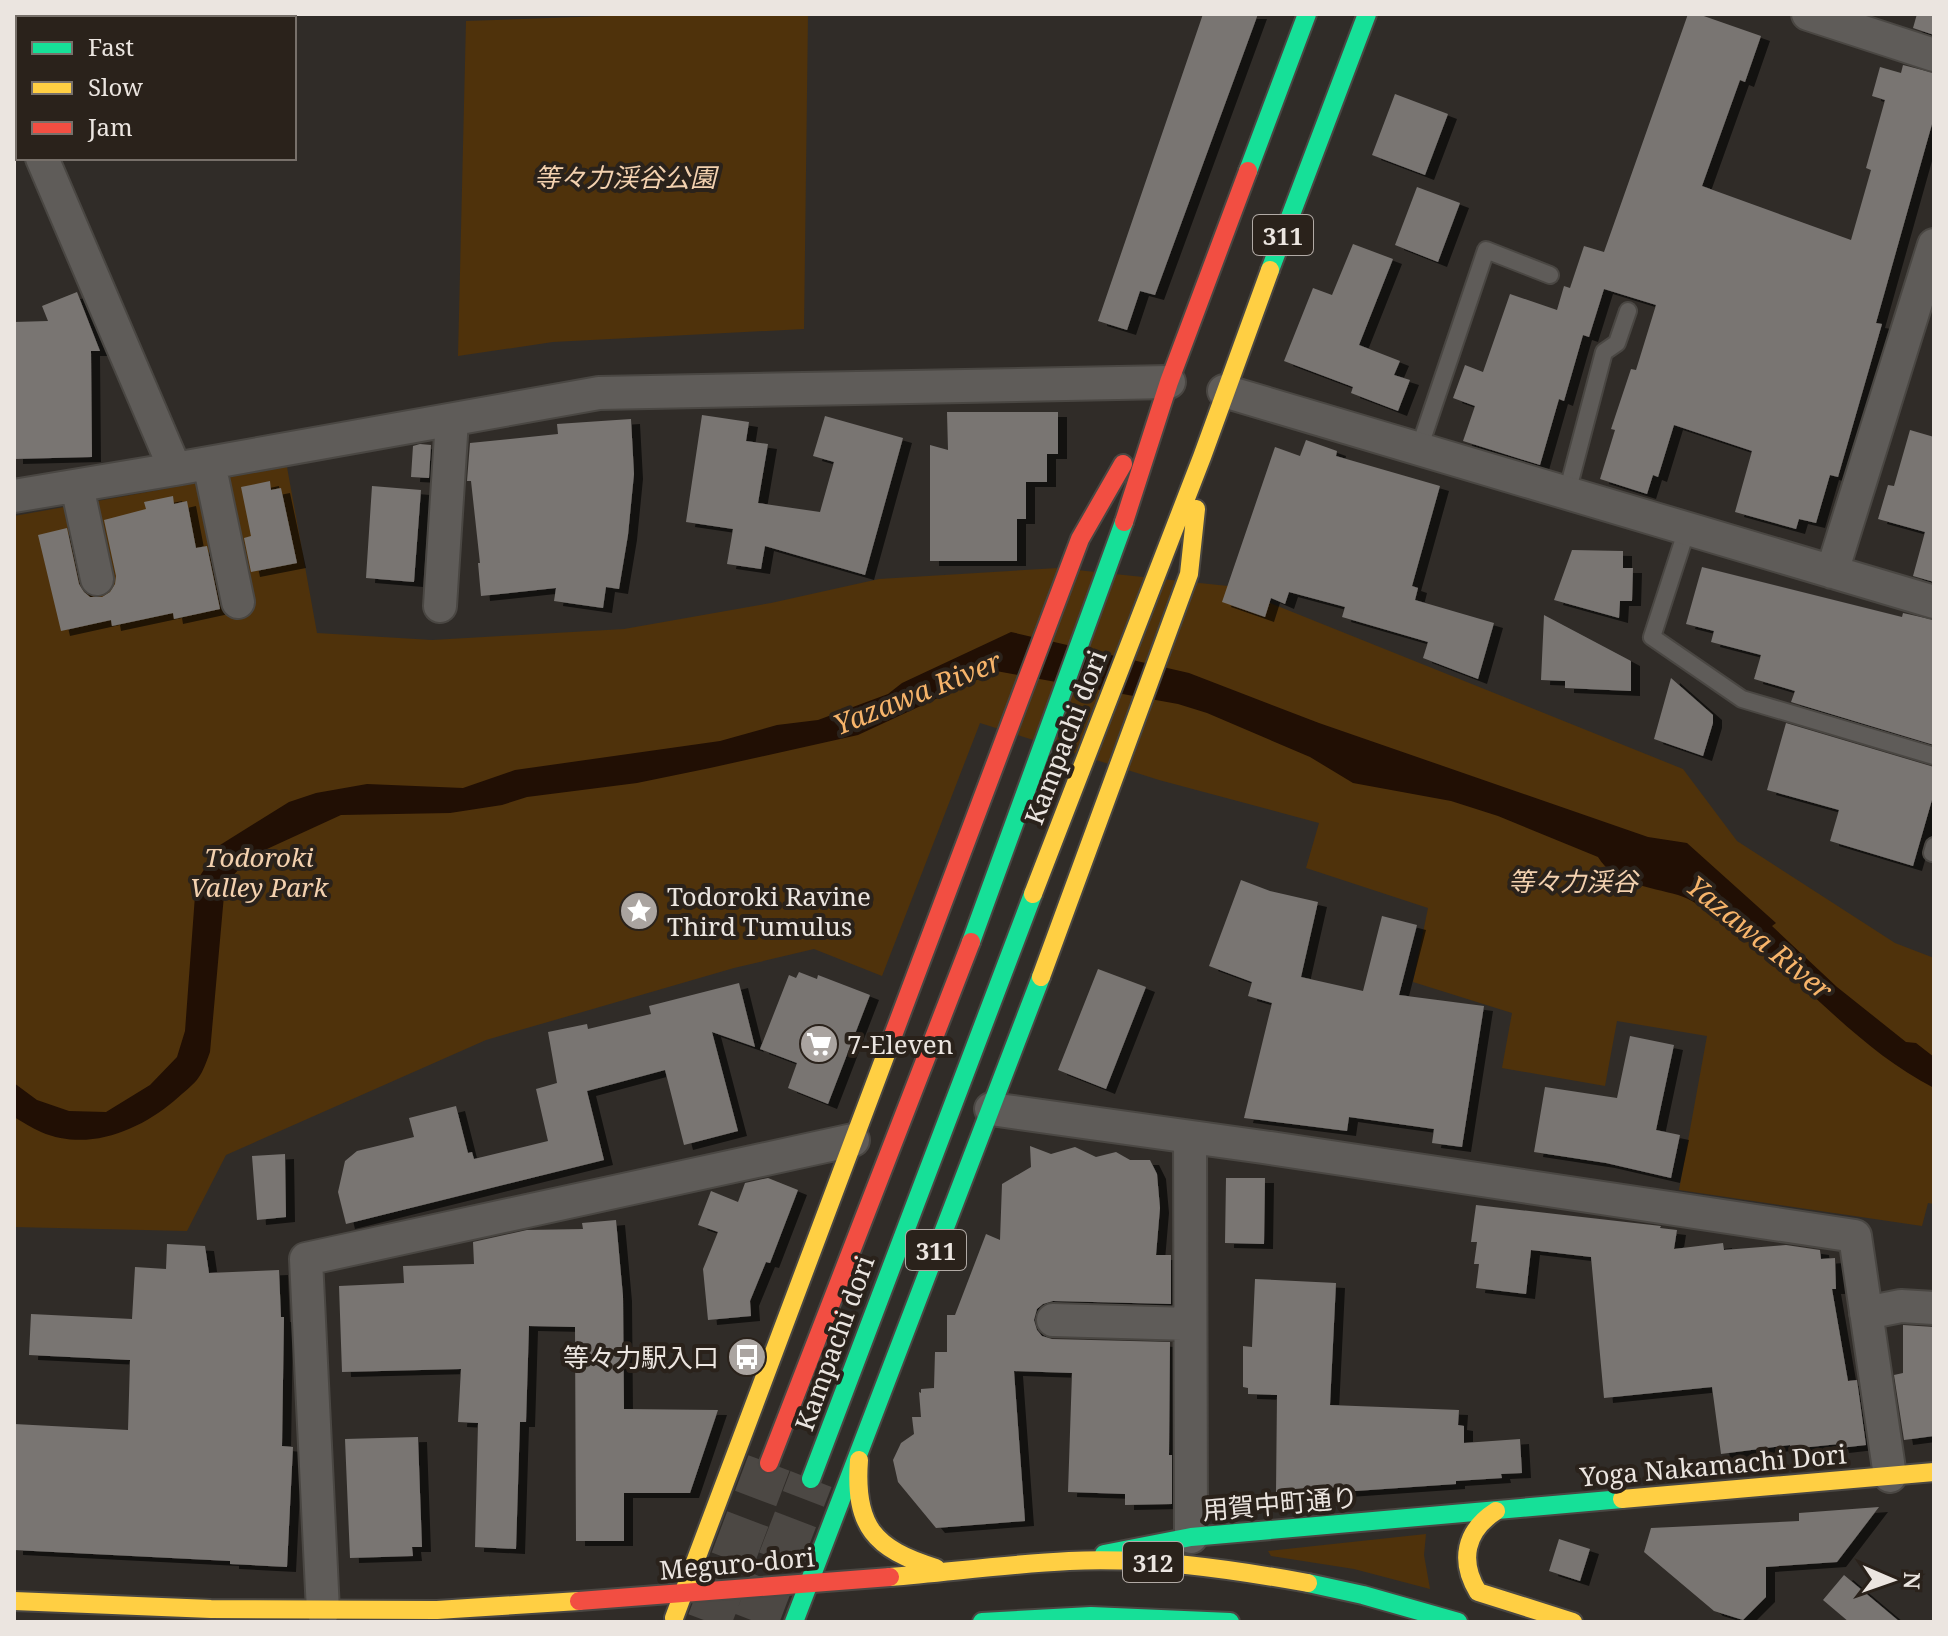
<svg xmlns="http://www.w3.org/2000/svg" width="1948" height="1636" viewBox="0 0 1948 1636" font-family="'Noto Serif','Noto Sans JP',serif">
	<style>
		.green { fill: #4f320b }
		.water { fill: #210f04 }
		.building { fill: #797572; filter: url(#shadow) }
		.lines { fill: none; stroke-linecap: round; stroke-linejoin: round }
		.primary-tunnel { stroke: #4c4844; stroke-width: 44; stroke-dasharray: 44 22; stroke-linecap: butt }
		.lane-casing { stroke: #4a4743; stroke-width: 20 }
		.street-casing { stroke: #4a4743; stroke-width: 36 }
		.fast-casing { stroke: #4a4743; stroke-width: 22 }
		.slow-casing { stroke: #4a4743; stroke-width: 22 }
		.jam-casing { stroke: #4a4743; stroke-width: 22 }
		.lane { stroke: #5f5c59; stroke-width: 16 }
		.street { stroke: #5f5c59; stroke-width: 32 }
		.fast { stroke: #16e098; stroke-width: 18 }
		.slow { stroke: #ffcf43; stroke-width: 18 }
		.jam { stroke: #f24e42; stroke-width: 18 }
		.labels { text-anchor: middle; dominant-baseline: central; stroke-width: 8; stroke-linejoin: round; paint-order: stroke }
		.shield { fill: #2a221b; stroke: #b1aaa5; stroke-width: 2 }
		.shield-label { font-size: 24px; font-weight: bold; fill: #ebe5e0 }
		.park-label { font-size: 26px; font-style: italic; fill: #f3d1af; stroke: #2a221b }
		.street-label { font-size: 26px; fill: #ebe5e0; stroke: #2a221b }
		.poi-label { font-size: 26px; fill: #ebe5e0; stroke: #2a221b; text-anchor: start }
		.water-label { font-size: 28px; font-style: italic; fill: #f7b46a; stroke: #2a221b }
	</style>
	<defs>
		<filter id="shadow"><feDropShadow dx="9" dy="5" stdDeviation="0" flood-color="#0009"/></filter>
	</defs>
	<rect width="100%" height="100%" fill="#302c28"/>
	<path class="green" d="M661 14H808L804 329 553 342 458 356 466 21Z
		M287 467 317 633 432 640 624 629 771 603 879 579 1058 568 1228 586 1683 769 1737 841 1895 943 1934 958V1204L1928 1203 1922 1226 1679 1190 1707 1036 1617 1021 1605 1086 1502 1068 1512 1013 1413 982 1428 908 1306 868 1319 823 1159 780 980 723 882 976 814 949 734 968 486 1040 226 1155 187 1231 14 1227V516Z
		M1426 1534 1424 1555 1430 1589 1354 1569 1271 1556 1268 1551Z"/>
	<path class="water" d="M1011 632 1189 673 1319 723 1648 837 1687 843 1776 923 1772 926 1837 987 1906 1042 1916 1043 1934 1057V1088C1850 1045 1794 966 1715 916 1703 908 1691 899 1678 895 1650 887 1614 884 1598 857L1498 816 1451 801 1353 783 1310 757 1207 713 1178 704 996 671 858 735 710 768 637 783 527 797 502 805 450 813 341 815 267 849 242 866 225 884 210 1052C200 1081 197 1081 174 1101 138 1131 88 1152 41 1132 32 1128 23 1122 14 1117V1083L37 1100 69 1111 106 1112 150 1085 177 1057 185 1031 196 882 220 845 289 802 316 793 367 784 463 788 515 770 720 741 777 725 818 720 888 694 902 683Z"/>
	<path class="building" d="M1203 14H1258L1155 295 1140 291 1127 330 1098 321Z
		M1688 14H1698L1761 36 1745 82 1740 80 1702 186 1851 240 1871 170 1866 168 1885 100 1872 96 1880 67 1901 73 1903 65 1934 73V117L1876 323 1882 324 1838 477 1830 475 1816 523 1799 519 1796 529 1735 512 1752 451 1674 425 1658 477 1653 475 1647 494 1600 479 1615 430 1611 429 1631 369 1636 370 1656 305 1604 289 1589 337 1583 335 1564 401 1559 399 1540 465 1463 441 1475 406 1453 398 1465 365 1483 372 1510 294 1557 310 1564 286 1570 288 1584 246 1604 252Z
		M1917 14H1934V35L1913 28Z
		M1395 94 1448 114 1425 175 1372 155Z
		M1417 187 1460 203 1438 262 1395 245Z
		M1353 244 1393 259 1359 345 1400 361 1394 375 1410 380 1398 411 1351 393 1353 387 1284 361 1313 288 1332 295Z
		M77 292 100 351H91L92 457 14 459V322L48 321 42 306Z
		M947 412H1058V454H1047V482H1026V519H1017V561H930V445L948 450Z
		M702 415 749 422 746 441 768 444 758 503 820 512 834 462 813 456 825 416 903 438 865 575 765 546 761 569 727 564 733 529 686 522Z
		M631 419 634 474 628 535 619 589 606 587 603 608 554 601 556 588 481 596 478 563H480L471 481H467L470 443 558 434 557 424Z
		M1910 430 1934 437V582L1913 576 1925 532 1878 519 1888 485 1894 486Z
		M1306 440 1337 451 1336 456 1440 486 1412 586 1418 588 1415 600 1494 623 1478 679 1423 658 1428 642 1342 617 1345 607 1289 592 1285 604 1271 598 1265 617 1222 602 1275 447 1300 456Z
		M420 444 431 445 429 478 411 477 413 446Z
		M270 481 271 490 281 488 297 563 251 572 244 538 251 536 241 487Z
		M372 486 421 490 414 582 366 578Z
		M173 496 174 504 187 501 196 548 207 546 220 609 174 619 173 613 112 626 111 620 61 631 38 535 67 528 79 584 84 592 90 597H102L110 592 115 584 116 576 104 520 146 509 144 502Z
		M1572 550 1623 551V568H1633L1632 601H1620L1619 618 1554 600Z
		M1702 567 1902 617 1903 613 1934 620V745L1791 702 1795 691 1754 679 1761 655 1711 642 1714 631 1686 624Z
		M1544 615 1631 661V691L1565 688V681L1541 680Z
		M1671 678 1713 715V723L1703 756 1654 739Z
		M1786 723 1934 767V793L1913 866 1830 841 1839 810 1767 790Z
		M1241 880 1270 891 1318 902 1301 977 1363 991 1382 916 1417 925 1399 995 1484 1006 1462 1147 1432 1143 1434 1129 1349 1117 1347 1131 1244 1118 1272 1003 1248 996 1252 982 1209 966Z
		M1098 969 1146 987 1106 1089 1058 1070Z
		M799 972 817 979 818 975 870 995 828 1104 788 1088 797 1063 760 1049 789 975 796 978Z
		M739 983 755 1047 712 1032 738 1131 684 1145 665 1070 587 1091 604 1160 346 1224 338 1192 345 1161 357 1151 414 1137 409 1118 456 1106 468 1153 472 1152 474 1159 548 1141 536 1089 557 1083 548 1032 587 1024 588 1029 651 1014 649 1006Z
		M1630 1036 1674 1045 1656 1130 1680 1135 1671 1178 1606 1163 1534 1152 1545 1087 1617 1098Z
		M1030 1146 1051 1154 1075 1147 1096 1157 1116 1152 1130 1160H1150L1157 1174 1160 1208 1156 1255H1171V1304L1053 1301 1043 1304 1037 1309 1034 1320 1037 1330 1042 1336 1052 1339 1170 1342 1169 1455H1172V1504L1125 1505V1494L1068 1492 1072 1373 1014 1371 1025 1521 936 1528 898 1482 893 1460 901 1443 914 1434 912 1417H921L919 1392 921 1393V1389L934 1388 935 1352H947V1315H955L986 1234 1000 1240 1002 1184 1031 1167Z
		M285 1154 286 1217 257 1220 252 1156Z
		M768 1178 798 1190 770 1263 766 1262 750 1301 751 1316 708 1320 703 1269 718 1232 698 1225 711 1191 738 1202 745 1183Z
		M1226 1178H1265L1264 1244 1225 1243Z
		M1476 1205 1661 1226 1660 1228 1677 1230 1674 1249 1723 1243 1724 1250 1786 1245 1820 1250 1821 1259 1835 1258 1836 1289H1832L1848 1381 1857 1380 1866 1445 1840 1448 1839 1444 1791 1449 1790 1445 1721 1454 1712 1387 1604 1398 1591 1257 1531 1250 1526 1294 1476 1288 1479 1264H1474L1477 1242H1471Z
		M616 1220 623 1296 624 1409 718 1410 690 1493H624V1541H576L575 1327 529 1326 526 1422H520L516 1549 475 1547 478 1423 458 1422 461 1369 342 1372 339 1286 404 1283 403 1266 474 1264 473 1242 527 1230 583 1229 582 1223Z
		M167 1244 205 1246 209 1273 279 1270 281 1317H284L282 1446 293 1447 287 1567 230 1564V1561L14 1550V1424L128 1430 130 1360 29 1355 31 1314 132 1319 135 1267 166 1269Z
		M1255 1279 1336 1283 1330 1405 1459 1410 1458 1425 1464 1426V1443L1520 1439 1522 1473 1501 1474 1502 1478 1456 1481V1484L1341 1492V1487L1276 1492 1277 1395 1248 1394V1388L1243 1387V1346L1252 1347Z
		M1903 1325 1934 1327V1436L1904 1440 1894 1375 1903 1373Z
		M418 1437 422 1547H412L413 1556 350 1558 345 1439Z
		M1879 1507 1837 1562 1766 1567V1597L1743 1620 1714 1611 1644 1552 1651 1528 1799 1521V1513Z
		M1559 1539 1590 1549 1580 1581 1549 1571Z
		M1844 1575 1900 1622H1849L1823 1600Z"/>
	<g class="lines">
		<path class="primary-tunnel" d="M709 1622 769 1463
			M756 1622 811 1479"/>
		<defs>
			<path id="lane" d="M1419 449 1486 250 1550 275
				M1567 493 1604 352 1617 343 1628 311
				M1687 529 1652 637 1742 699 1934 756
				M1934 846 1932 853H1934"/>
			<path id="street" d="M1808 14 1934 55
				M14 93 18 102
				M1224 391 1934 602
				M209 463 238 602
				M175 469 599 393 1169 382
				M77 486 97 579
				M14 496 175 469 42 158
				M1832 572 1934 245
				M440 606 452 420
				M991 1109 1263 1147 1855 1236 1890 1476
				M1190 1137 1191 1537
				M1866 1313 1901 1306 1934 1308
				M1053 1320 1190 1324
				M323 1611 306 1259 853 1140"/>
			<path id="fast" d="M1248 171 1307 14
				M1270 270 1367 14
				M971 942 1124 522
				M811 1479 1033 894
				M1104 1554 1191 1537 1622 1499
				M1308 1583 1363 1595 1458 1622
				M794 1622 1041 977
				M982 1622 1091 1616 1230 1622"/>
			<path id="slow" d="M1033 894 1202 457 1270 270
				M1041 977 1189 574 1196 509
				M859 1460C854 1526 874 1549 936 1568
				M1622 1499 1934 1472
				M1496 1511C1465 1531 1459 1561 1478 1592L1573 1622
				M890 1577C950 1572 1009 1564 1069 1561 1148 1557 1230 1569 1308 1583
				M14 1601 211 1609 437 1610 579 1601
				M674 1618 892 1038"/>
			<path id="jam" d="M1124 522 1169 382 1248 171
				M892 1038 1080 539 1123 464
				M769 1463 971 942
				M579 1601 890 1577"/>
		</defs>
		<use href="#lane" class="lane-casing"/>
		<use href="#street" class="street-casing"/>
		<use href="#fast" class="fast-casing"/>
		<use href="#slow" class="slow-casing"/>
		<use href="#jam" class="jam-casing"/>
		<use href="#lane" class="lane"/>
		<use href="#street" class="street"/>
		<use href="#fast" class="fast"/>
		<use href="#slow" class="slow"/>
		<use href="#jam" class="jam"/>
	</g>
	<defs>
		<symbol id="sight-disc" viewBox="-11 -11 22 22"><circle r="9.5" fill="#aaa4a0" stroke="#2a221b"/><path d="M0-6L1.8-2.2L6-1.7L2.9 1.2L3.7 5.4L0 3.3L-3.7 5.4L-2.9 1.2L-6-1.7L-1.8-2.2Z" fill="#fff"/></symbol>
		<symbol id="supermarket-disc" viewBox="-11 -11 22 22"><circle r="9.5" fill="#aaa4a0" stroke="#2a221b"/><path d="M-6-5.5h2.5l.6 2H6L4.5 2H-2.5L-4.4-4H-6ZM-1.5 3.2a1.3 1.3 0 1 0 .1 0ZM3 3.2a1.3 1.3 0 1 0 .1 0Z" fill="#fff"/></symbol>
		<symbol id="bus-disc" viewBox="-11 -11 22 22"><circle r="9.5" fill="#aaa4a0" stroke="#2a221b"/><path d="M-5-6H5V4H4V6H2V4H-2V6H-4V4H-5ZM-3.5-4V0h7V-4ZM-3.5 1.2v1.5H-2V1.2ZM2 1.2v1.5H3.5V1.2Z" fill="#fff"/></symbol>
	</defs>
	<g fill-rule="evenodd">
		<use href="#sight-disc" x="617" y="889" width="44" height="44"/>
		<use href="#supermarket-disc" x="797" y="1022" width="44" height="44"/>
		<use href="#bus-disc" x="725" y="1335" width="44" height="44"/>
	</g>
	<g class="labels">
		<g class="shield">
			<rect x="1253" y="215" width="60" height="40" rx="6"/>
			<rect x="906" y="1230" width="60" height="40" rx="6"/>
			<rect x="1123" y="1542" width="60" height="40" rx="6"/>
		</g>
		<g class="shield-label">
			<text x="1283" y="235">311</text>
			<text x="936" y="1250">311</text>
			<text x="1153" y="1562">312</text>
		</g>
		<g class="park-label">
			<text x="625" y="177">等々力渓谷公園</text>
			<text x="259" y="857">Todoroki<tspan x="259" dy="30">Valley Park</tspan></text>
			<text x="1573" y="881">等々力渓谷</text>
		</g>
		<g class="street-label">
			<text transform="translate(1065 737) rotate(-69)">Kampachi dori</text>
			<text transform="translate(834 1343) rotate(-70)">Kampachi dori</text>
			<text transform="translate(1713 1465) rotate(-5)">Yoga Nakamachi Dori</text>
			<text transform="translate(1280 1503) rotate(-5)">用賀中町通り</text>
			<text transform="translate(737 1563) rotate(-5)">Meguro-dori</text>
		</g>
		<g class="poi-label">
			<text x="667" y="896">Todoroki Ravine<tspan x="667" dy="30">Third Tumulus</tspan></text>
			<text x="847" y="1044">7-Eleven</text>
			<text x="719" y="1357" text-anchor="end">等々力駅入口</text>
		</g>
		<g class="water-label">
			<text transform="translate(917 692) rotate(-22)">Yazawa River</text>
			<text transform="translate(1760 937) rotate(39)">Yazawa River</text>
		</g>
	</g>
	<rect width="1948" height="1636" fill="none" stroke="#ebe5e0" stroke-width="32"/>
	<rect x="16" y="16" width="280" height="144" fill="#2a221b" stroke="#77706a" stroke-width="2"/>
	<rect x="32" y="42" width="40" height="12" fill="#16e098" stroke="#77706a" stroke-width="2"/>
	<text x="88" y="56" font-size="24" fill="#ebe5e0">Fast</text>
	<rect x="32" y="82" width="40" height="12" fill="#ffcf43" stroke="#77706a" stroke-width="2"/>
	<text x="88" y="96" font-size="24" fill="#ebe5e0">Slow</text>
	<rect x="32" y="122" width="40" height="12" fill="#f24e42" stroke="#77706a" stroke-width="2"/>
	<text x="88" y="136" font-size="24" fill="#ebe5e0">Jam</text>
	<g transform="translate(1892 1580) rotate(92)" stroke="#2a221b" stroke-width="6" paint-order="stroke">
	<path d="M0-6L14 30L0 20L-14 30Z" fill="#ebe5e0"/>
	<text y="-12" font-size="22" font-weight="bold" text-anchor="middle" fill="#ebe5e0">N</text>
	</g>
</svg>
